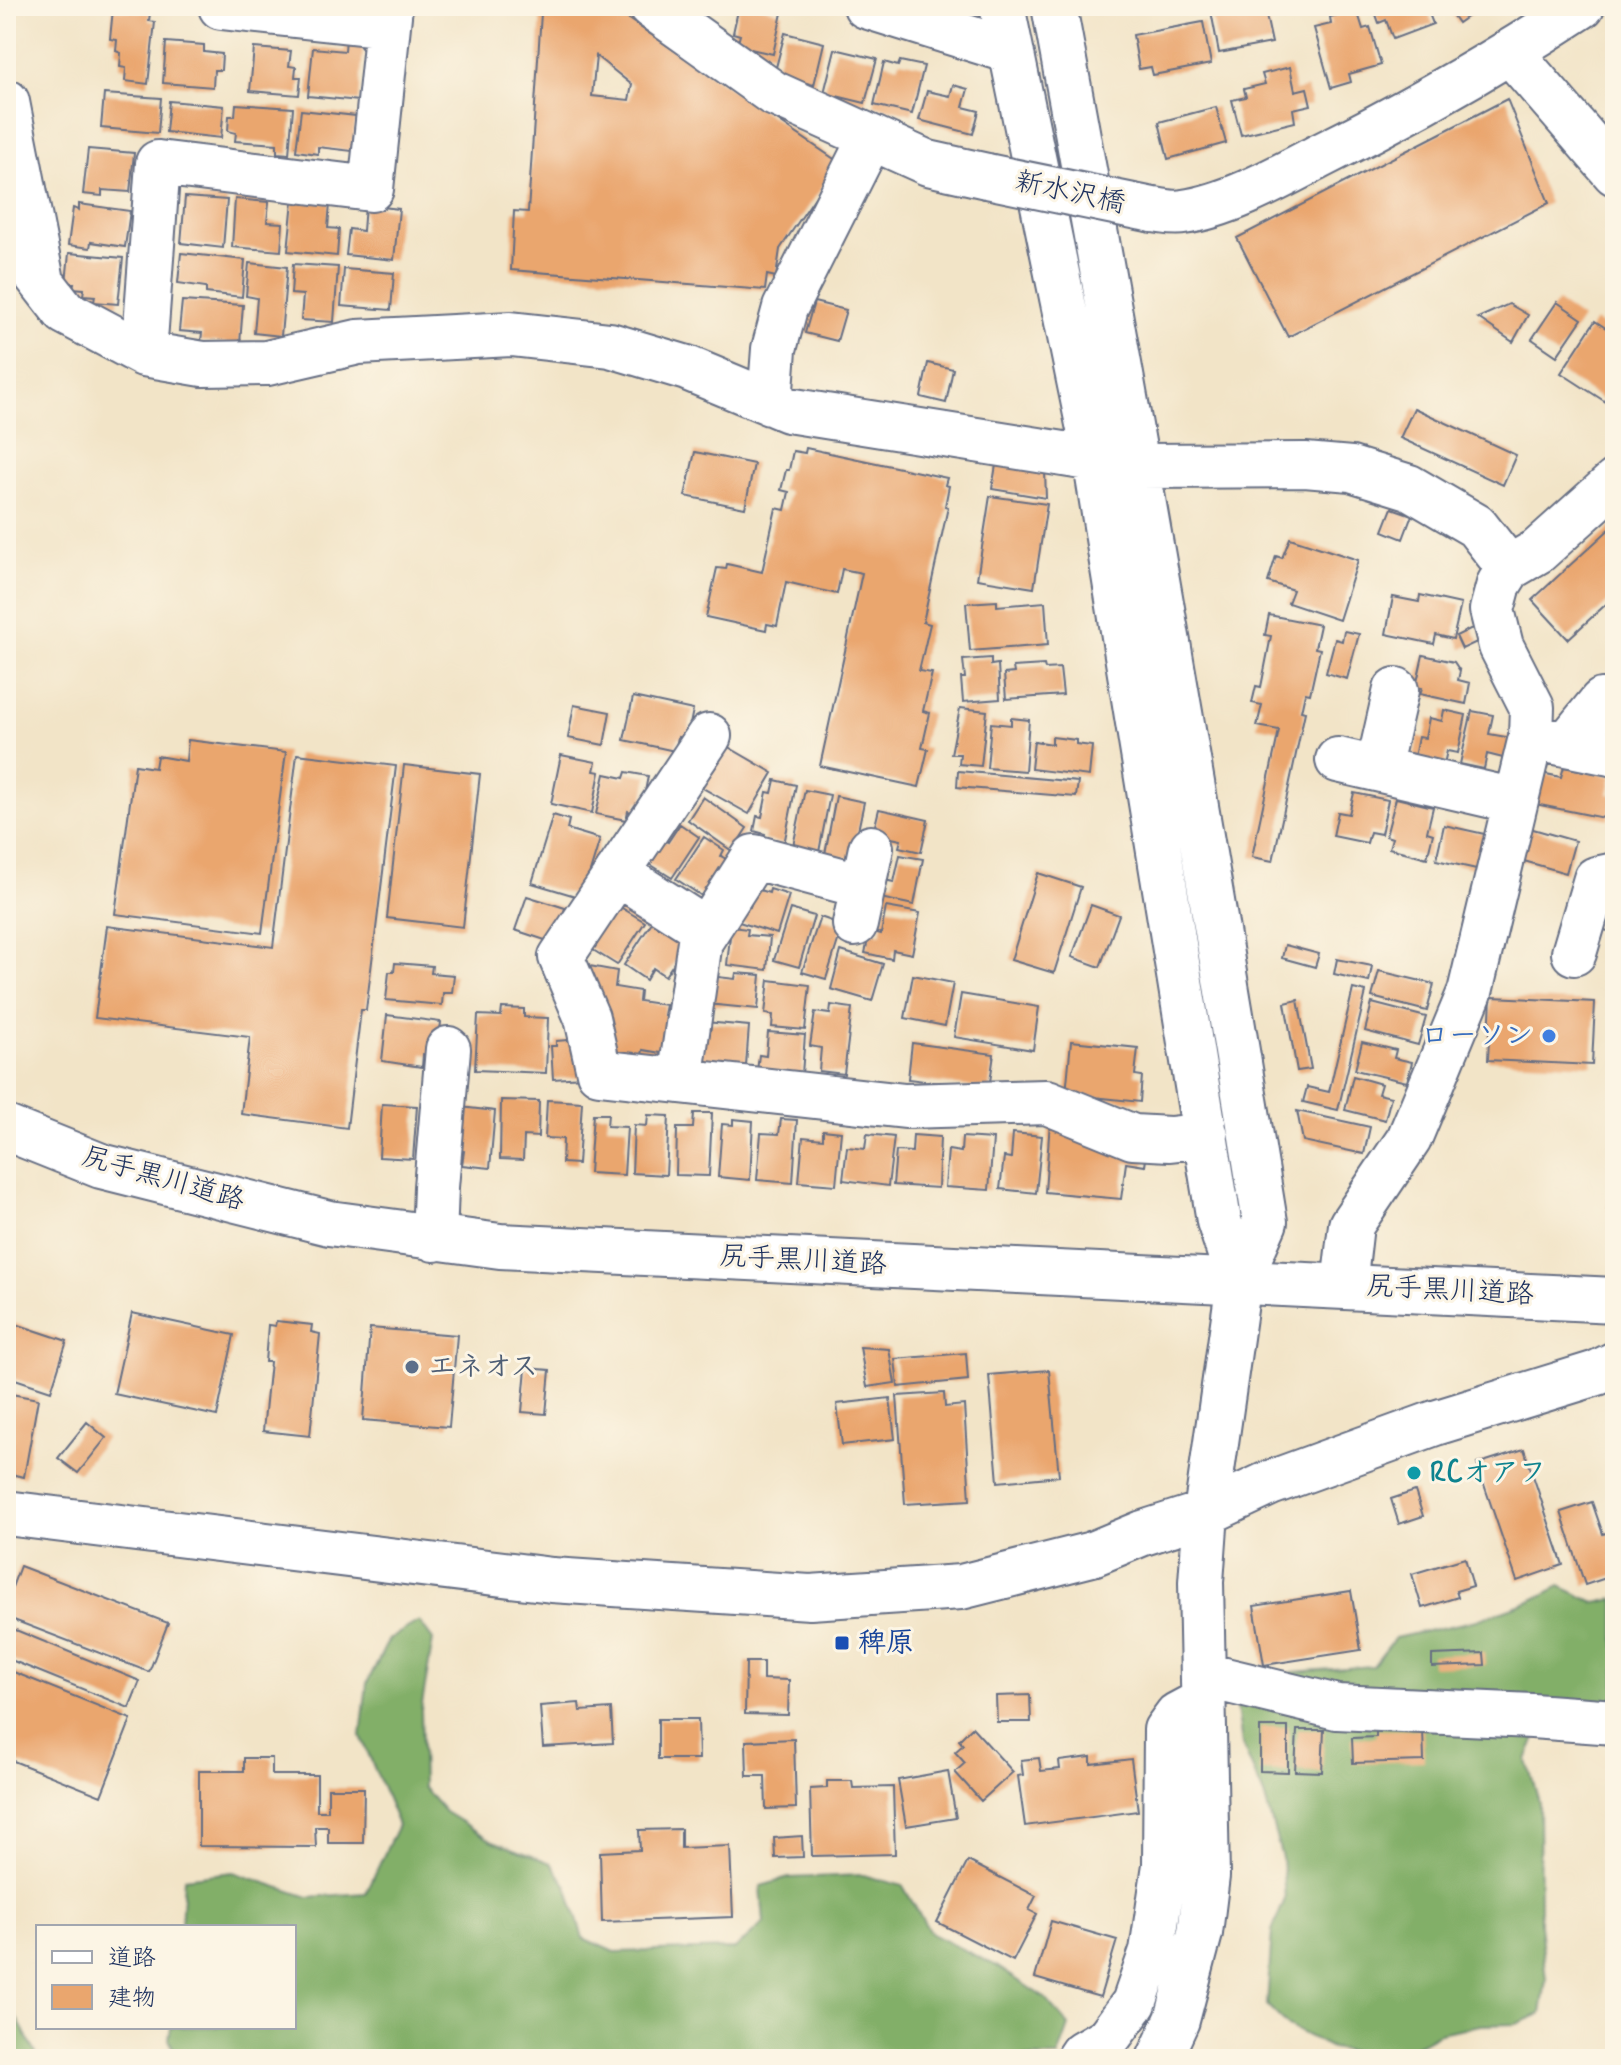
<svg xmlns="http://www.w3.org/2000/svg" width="1621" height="2065" viewBox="0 0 1621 2065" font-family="Mynerve,'Klee One',sans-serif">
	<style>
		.forest { fill: #82af68; stroke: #4e6f63; stroke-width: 2 }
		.building { fill: #eaa66e; fill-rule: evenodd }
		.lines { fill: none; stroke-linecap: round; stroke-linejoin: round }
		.minor-casing { stroke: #666e83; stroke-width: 48 }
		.major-casing { stroke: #666e83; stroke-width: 48 }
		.minor { stroke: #fff; stroke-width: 44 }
		.major { stroke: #fff; stroke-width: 44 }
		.minor-bridge-casing { stroke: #666e83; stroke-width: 48; stroke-linecap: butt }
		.minor-bridge { stroke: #fff; stroke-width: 44 }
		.shop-dot { fill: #3f7fe0; stroke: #fcf5e5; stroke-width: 3 }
		.service-dot { fill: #5c6f8a; stroke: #fcf5e5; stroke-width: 3 }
		.culture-dot { fill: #0f9aa8; stroke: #fcf5e5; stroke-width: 3 }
		.transit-dot { fill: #1a4fb4; stroke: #fcf5e5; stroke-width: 3 }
		.labels { text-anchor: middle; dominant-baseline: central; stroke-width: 6; stroke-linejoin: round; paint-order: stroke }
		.street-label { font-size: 28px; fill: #1b2f5e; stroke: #fcf5e5 }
		.shop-label { font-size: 28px; font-weight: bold; fill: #366cbe; stroke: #fcf5e5; text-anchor: end }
		.service-label { font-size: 28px; font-weight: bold; fill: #4e5e75; stroke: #fcf5e5; text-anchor: start }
		.culture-label { font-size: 28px; font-weight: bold; fill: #0d838f; stroke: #fcf5e5; text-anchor: start }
		.transit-label { font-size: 28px; font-weight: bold; fill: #164399; stroke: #fcf5e5; text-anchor: start }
	</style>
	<rect width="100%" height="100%" fill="#fcf5e5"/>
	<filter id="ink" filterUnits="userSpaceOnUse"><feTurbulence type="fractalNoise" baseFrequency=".0125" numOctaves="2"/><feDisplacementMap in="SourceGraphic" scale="16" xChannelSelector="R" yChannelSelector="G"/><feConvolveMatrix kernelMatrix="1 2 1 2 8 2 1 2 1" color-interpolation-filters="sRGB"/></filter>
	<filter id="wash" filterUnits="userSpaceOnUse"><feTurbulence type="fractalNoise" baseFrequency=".006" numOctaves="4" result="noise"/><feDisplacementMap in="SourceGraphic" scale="32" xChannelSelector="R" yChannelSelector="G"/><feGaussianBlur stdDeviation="1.8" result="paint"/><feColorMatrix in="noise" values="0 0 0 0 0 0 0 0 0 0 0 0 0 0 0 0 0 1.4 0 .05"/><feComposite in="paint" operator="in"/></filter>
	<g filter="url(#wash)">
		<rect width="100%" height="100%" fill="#f2e4c7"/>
		<path class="forest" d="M1560 1586 1596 1603 1615 1599V1734L1539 1729 1527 1761 1539 1802 1540 1925 1546 1980 1541 2014 1517 2024 1480 2025 1439 2033 1395 2057 1331 2048 1288 2026 1267 2005 1272 1931 1285 1899 1282 1858 1264 1795 1242 1745 1236 1700 1293 1672 1373 1666 1395 1638 1477 1620 1533 1600Z
			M419 1621 433 1640 421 1710 423 1787 445 1812 493 1841 551 1863 567 1886 583 1938 614 1952 735 1949 764 1923 761 1886 789 1878 863 1875 903 1886 931 1934 995 1965 1046 1999 1069 2026 1058 2057 608 2059 575 2050 559 2059H178L169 2039 171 2027H294V1927H181L184 1878 233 1872 308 1897 366 1893 398 1825 361 1736 367 1683 389 1639Z
			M6 1998 39 2059H6Z"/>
		<g id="blocks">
			<path class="building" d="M531 6H609L837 161 834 169 780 249 776 277 767 275 765 290 511 270 514 211 528 212 541 13 530 12ZM596 56 632 85 629 100 592 96Z
				M739 6H759L782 13 773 54 737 46 740 35 733 33Z
				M1210 6H1264L1272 43 1219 53Z
				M1373 6H1426L1433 24 1393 39 1386 20 1379 23Z
				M1446 6H1482L1458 23Z
				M113 9 150 13 149 21 155 22 148 84 125 81 126 68 120 67 121 53 116 51 117 40 110 39Z
				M1357 10 1363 29 1370 27 1381 65 1349 74 1351 82 1331 88 1314 28 1331 24 1330 17Z
				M1203 22 1211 64 1153 75 1151 67 1139 69 1133 35Z
				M785 33 824 43 814 85 774 75Z
				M346 38 354 39 363 50 359 101 308 96 313 48 345 51Z
				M166 42 204 45V52L222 54 221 70H214L213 87 163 83Z
				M254 48 291 51 289 66 296 67 295 77H301L299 95 250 91Z
				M835 49 877 59 865 103 824 93Z
				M900 61 924 66 912 114 874 105 884 62 898 66Z
				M1290 67 1295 91 1307 88 1311 105 1293 109 1295 122 1241 135 1232 100 1246 97 1244 89 1265 84 1262 74Z
				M953 85 968 89 963 107 979 111 973 134 919 120 927 91 950 96Z
				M104 94 161 98 158 133 101 128Z
				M1507 99 1549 203 1288 337 1237 238Z
				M169 101 224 106 221 138 166 132Z
				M236 104 293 108 289 154 277 153V144L235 141 236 133 228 131 229 116H235Z
				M1216 107 1226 143 1168 159 1159 122Z
				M301 110 356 116 352 151 318 147V154L296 151Z
				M88 149 134 153 130 192 102 190V196L83 194Z
				M185 197 227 200 223 248 181 243Z
				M235 199 269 202 267 222 283 223 281 251 232 247Z
				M293 200 330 203 328 228 339 229 337 256 288 251Z
				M79 204 130 211 125 247 91 242 90 248 68 245 73 208 79 210Z
				M365 205 399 209 394 260 346 255 349 229 363 231Z
				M69 253 123 258 118 304 94 302 95 296 83 295 84 289 73 288 74 283H66Z
				M181 253 245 260 242 297 206 293V287L178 283Z
				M249 263 287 267 281 336 254 333 257 298 246 296Z
				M293 264 338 267 334 322 301 320 303 295 291 294Z
				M344 269 394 273 391 310 341 306Z
				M182 301 243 305 240 344 201 341 202 333 179 331Z
				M814 302 846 310 837 341 805 333Z
				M1557 302 1582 319 1557 356 1532 339Z
				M1509 304 1528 315 1513 342 1478 318Z
				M1595 321 1615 334V408L1561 373Z
				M928 363 953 369 946 403 921 397Z
				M1414 408 1516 455 1503 485 1400 438Z
				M806 448 947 478 945 485 949 486 945 506 948 507 923 622 930 624 919 671 932 673 923 711 930 713 922 748 928 749 919 787 820 766 862 573 842 569 837 594 786 582 777 626 767 624 766 630 706 617 717 568 726 569 727 564 762 572 776 508 785 510 789 492 781 490 786 470H789L793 451 805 453Z
				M695 452 754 464 745 508 685 496Z
				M996 465 1045 472 1046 498 992 489Z
				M990 496 1047 504 1034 588 977 579Z
				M1392 508 1412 515 1403 539 1383 531Z
				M1615 524V596L1568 639 1532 600Z
				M1290 538 1358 560 1339 620 1288 603 1293 590 1268 582 1276 556 1282 558Z
				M1420 595 1461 604 1453 639 1436 635 1434 644 1386 634 1393 597 1419 602Z
				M997 601V606L1045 602 1048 645 970 651 966 603Z
				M1269 615 1320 625 1315 648 1320 649 1310 694 1305 693 1301 711 1305 712 1273 861 1252 857 1279 730 1257 726 1262 705 1252 703 1256 686 1261 687 1271 636 1265 635Z
				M1472 628 1479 641 1462 649 1456 636Z
				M1344 631 1359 634 1347 679 1326 673 1335 639 1342 641Z
				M1423 655 1454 662 1460 671 1458 680 1470 683 1466 704 1420 694 1422 688 1416 687Z
				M991 658V665L998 664 1000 699 963 702 961 678H965L963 660Z
				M1044 665 1045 669 1060 668 1063 695 1006 699 1004 674 1014 673 1013 667Z
				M633 697 693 710 687 739 678 737 675 751 624 740Z
				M574 705 610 712 604 745 568 738Z
				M960 708 987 711 981 766 959 764 960 754H951Z
				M1444 710 1466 715 1458 753 1447 751 1444 764 1414 757 1418 737 1425 738 1429 718 1442 721Z
				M1472 711 1493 715 1489 734 1512 738 1507 759 1487 754 1484 769 1460 764Z
				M1011 718 1029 720 1025 771 987 768 991 723 1011 725Z
				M1052 737 1076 740V744L1092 746 1089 776 1031 769 1034 741 1052 744Z
				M188 740 286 752 262 933 115 914 135 765 155 768 157 756 186 761Z
				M718 741 773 773 749 814 694 783Z
				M297 754 396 766 366 1010H361L347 1128 241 1114 250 1037 95 1018 107 926 273 947Z
				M561 755 596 762 594 771 600 772 592 813 551 804Z
				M404 765 480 774 463 927 387 918Z
				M1564 767 1612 776 1608 794 1613 795 1609 819 1535 804 1541 773 1561 777Z
				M958 771 1078 782 1076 797 957 787Z
				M626 772 648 776 643 802 638 801 635 813 628 811 626 820 596 814 605 774 624 778Z
				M775 780 796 785 784 844 764 840 765 834 754 831 757 816 762 817 767 792 772 793Z
				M805 790 830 795 819 852 793 846Z
				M1354 793 1388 800 1381 834 1370 832 1367 843 1333 836 1338 812 1349 814Z
				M836 796 864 802 852 859 825 854Z
				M703 797 747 828 732 851 688 820Z
				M1396 798 1433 807 1427 832 1433 834 1427 858 1389 848 1392 838 1386 836Z
				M879 809 928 820 921 852 899 847 901 840 873 834Z
				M553 815 569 820 567 829 600 839 582 898 532 883Z
				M680 824 699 837 672 878 645 861 661 837 668 842Z
				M1444 825 1489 835 1481 870 1436 860Z
				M1526 827 1575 841 1566 873 1517 859Z
				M704 837 724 850 721 856 726 859 702 896 676 879Z
				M900 855 923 859 914 905 880 898 884 880 894 882Z
				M1038 873 1081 887 1054 973 1011 960Z
				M756 889 769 893 770 889 789 895 777 934 739 922 744 905 750 907Z
				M1615 893V932L1597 929Z
				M527 896 565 908 554 943 515 930Z
				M612 902 645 922 617 965 585 945Z
				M1091 905 1119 915 1100 967 1072 957Z
				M886 907 920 913 912 954 893 950 892 959 865 953 870 931 881 934Z
				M790 909 814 916 799 967 774 960Z
				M820 917 843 925 826 979 802 972Z
				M652 922 682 941V951L665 976 653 968 646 980 624 965Z
				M731 927 748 929 747 935 770 937 767 970 727 965Z
				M1285 945 1319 954 1315 967 1282 958Z
				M841 951 883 964 872 1001 831 989Z
				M1337 959 1372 966 1369 982 1334 974Z
				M395 963 432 966 431 973 454 975 452 993H443L442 1005 386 1000 389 972H394Z
				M584 965 617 971 615 987 640 991 639 1001 666 1005 664 1015 673 1016 667 1054 643 1050 640 1064 603 1065Z
				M1379 971 1434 984 1427 1011 1372 997Z
				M736 973 761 975 758 1009 707 1004 710 976 735 979Z
				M913 975 953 983 945 1026 905 1018Z
				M769 980 810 985 805 1030 772 1027 773 1015 765 1014Z
				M1353 989 1366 992 1338 1110 1303 1102 1307 1087 1329 1092Z
				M961 994 1039 1007 1033 1050 954 1037Z
				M1491 997 1595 1002 1592 1065 1488 1060Z
				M1298 1000 1311 1069 1297 1071 1285 1003Z
				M1372 1003 1426 1017 1418 1045 1365 1031Z
				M831 1005 852 1008 844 1074 819 1071 821 1048 810 1046 815 1012 830 1014Z
				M502 1008 524 1009V1017L548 1018 546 1073 475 1070 478 1015 501 1016Z
				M387 1015 441 1022 439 1039 431 1055 423 1054 422 1067 382 1061Z
				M705 1022 749 1026 746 1066 701 1062Z
				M768 1032 805 1035 802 1074 757 1071 759 1055 766 1056Z
				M580 1039 583 1077 553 1079 551 1046H556V1041Z
				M1071 1041 1138 1048 1135 1075 1142 1076 1140 1102 1066 1094Z
				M1362 1042 1396 1050 1394 1058 1412 1062 1407 1082 1355 1070Z
				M912 1043 994 1054 989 1089 908 1079Z
				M1353 1076 1381 1084 1378 1094 1391 1097 1385 1120 1345 1110Z
				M501 1100 539 1101 538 1137 524 1136 523 1160 500 1159Z
				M547 1100 582 1102 578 1164 562 1163 563 1139 545 1138Z
				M382 1104 417 1106 413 1159 379 1157Z
				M460 1107 495 1111 490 1168 462 1165 464 1151 456 1150Z
				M1297 1111 1370 1127 1364 1154 1303 1141Z
				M694 1113H712L709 1176 676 1175 677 1128H693Z
				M593 1114H608L607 1126 627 1127 624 1175 589 1173Z
				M648 1115 669 1116 666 1175 632 1173 634 1125 647 1126Z
				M733 1119 753 1121 750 1180 718 1177 722 1124 733 1125Z
				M781 1119 797 1120 793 1183 757 1180 761 1133 779 1134Z
				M1050 1121 1147 1153 1145 1166 1126 1163 1121 1199 1045 1192Z
				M823 1130 841 1132 836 1185 799 1182 803 1137 823 1139Z
				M1013 1133 1042 1136 1036 1193 1000 1189 1004 1157 1011 1158Z
				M867 1134 894 1137 888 1186 843 1180 847 1147 865 1149Z
				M913 1135 940 1137 938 1188 893 1185 896 1151 912 1152Z
				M962 1137 993 1139 989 1190 945 1187 948 1150 961 1152Z
				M1613 1171H1615V1210L1607 1209Z
				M132 1313 234 1335 217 1416 114 1394Z
				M276 1321 312 1325 311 1332 320 1334 310 1436 263 1431 270 1362H265L268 1325 275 1326Z
				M13 1323 67 1341 51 1391 6 1376V1343Z
				M370 1328 457 1335 449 1427 363 1420Z
				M860 1347 889 1349 895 1383 867 1387Z
				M966 1353 968 1380 898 1387 895 1359Z
				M526 1368 550 1370 546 1414 522 1412Z
				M1049 1370 1059 1476 998 1482 989 1375Z
				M6 1393 38 1399 24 1477 6 1473Z
				M944 1393 945 1407 964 1405 970 1500 905 1504 897 1396Z
				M890 1398 895 1439 842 1445 837 1404Z
				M87 1422 106 1438 78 1473 58 1458Z
				M1524 1449 1563 1565 1517 1581 1477 1464Z
				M1415 1491 1423 1516 1399 1524 1391 1499Z
				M1592 1502 1603 1534 1615 1530V1575L1585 1585 1561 1512Z
				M1465 1558 1473 1586 1456 1591 1458 1597 1422 1608 1412 1574Z
				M20 1566 168 1623 149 1672 6 1617V1603Z
				M1351 1591 1361 1650 1264 1665 1254 1606Z
				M6 1626 140 1681 129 1708 6 1658Z
				M1484 1653 1485 1665 1432 1667V1655Z
				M746 1662H763V1679L789 1680 788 1715 745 1714Z
				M6 1669 131 1719 101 1796 6 1758Z
				M1030 1695 1031 1722H997L996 1696Z
				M579 1703 580 1711 611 1709 613 1743 543 1747 540 1706Z
				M658 1719H698L699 1759H658Z
				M972 1727 1013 1772 981 1801 955 1772 965 1763 955 1752 963 1745 959 1740Z
				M1260 1727H1288V1772L1260 1771Z
				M1423 1729 1424 1761 1353 1763 1352 1738 1376 1737V1730Z
				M1297 1730H1324L1322 1772 1295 1771Z
				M794 1739 796 1808 766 1809 765 1776H747L746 1741Z
				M1091 1757V1764L1131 1759 1138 1811 1025 1826 1018 1776 1023 1775 1021 1760 1039 1758 1041 1771 1060 1769 1059 1761Z
				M244 1758H272V1775H317V1811H328V1788H364L363 1843H328V1827H315L316 1847 199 1846V1771H244Z
				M948 1771 956 1818 906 1826 898 1780Z
				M827 1781H852L853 1788 893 1787 895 1854 812 1856 810 1789 827 1788Z
				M681 1829V1848L730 1846 733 1917 602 1922 600 1852 640 1850 639 1830Z
				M802 1836 803 1857 775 1858 774 1838Z
				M968 1861 1036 1896 1029 1910 1037 1914 1013 1961 937 1922Z
				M1051 1921 1117 1940 1100 1997 1035 1978Z"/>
		</g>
	</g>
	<g filter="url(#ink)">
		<use href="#blocks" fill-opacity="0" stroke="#666e83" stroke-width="2"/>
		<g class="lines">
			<defs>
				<path id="minor" d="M651 6 773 93 928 163 987 176
					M866 6 1011 51
					M1002 6 1095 458 1219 1221 1239 1281
					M1054 6C1129 411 1199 815 1265 1222L1239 1281 1206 1513 1201 1582 1207 1876 1200 1933 1177 2020 1159 2059
					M221 7 387 25
					M1511 53 1615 173
					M7 102 41 276
					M1153 210C1163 211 1174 214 1183 212 1228 206 1278 178 1318 157 1409 112 1497 62 1582 6
					M6 236 65 312 144 354 203 364 267 363 358 342 511 334 610 345 687 368 788 410 1139 466 1305 465 1351 469 1409 487 1476 526 1509 568
					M144 354 158 163 371 189 390 6
					M770 403 774 349 785 308 870 139
					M709 736 561 957 587 1018 599 1072 905 1106 1047 1102 1133 1137 1170 1139 1206 1135
					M1531 737 1615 754
					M1567 744 1602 701
					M1338 760 1515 801
					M1378 769 1396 690
					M617 873 706 930
					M855 924 871 848
					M1574 953 1596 879 1615 875
					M680 1081 700 941 754 857 863 886
					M434 1239 436 1187 448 1049
					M1344 1286 1351 1225 1409 1139 1470 992 1531 737 1532 707 1501 646 1492 610 1499 584 1509 568 1538 551 1615 482
					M6 1513 552 1580 810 1597 961 1587 1092 1554 1143 1533 1206 1513 1270 1483 1435 1423 1597 1373 1615 1364
					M1204 1675 1337 1707 1532 1716 1615 1722
					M1078 2059 1082 2053 1108 2038 1134 2003 1152 1951 1165 1865 1166 1730 1177 1715 1203 1701"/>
				<path id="major" d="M6 1128 101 1166 329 1223 500 1246 1615 1300"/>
			</defs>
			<use href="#minor" class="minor-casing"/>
			<use href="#major" class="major-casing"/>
			<use href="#minor" class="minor"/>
			<use href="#major" class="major"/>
			<defs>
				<path id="minor-bridge" d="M987 176 1153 210"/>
			</defs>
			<use href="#minor-bridge" class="minor-bridge-casing"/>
			<use href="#minor-bridge" class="minor-bridge"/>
		</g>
	</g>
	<circle class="shop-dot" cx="1549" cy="1036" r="8"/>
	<circle class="service-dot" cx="412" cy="1367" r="8"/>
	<circle class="culture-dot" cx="1414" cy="1473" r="8"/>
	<rect class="transit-dot" x="834" y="1635" width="16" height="16" rx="4"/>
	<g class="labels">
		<g class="street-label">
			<text transform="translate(1070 193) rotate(12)">新水沢橋</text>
			<text transform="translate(163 1179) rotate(16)">尻手黒川道路</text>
			<text transform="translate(803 1261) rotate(3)">尻手黒川道路</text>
			<text transform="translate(1450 1291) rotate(3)">尻手黒川道路</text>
		</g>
		<g class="shop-label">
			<text x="1533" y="1036">ローソン</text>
		</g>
		<g class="service-label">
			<text x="428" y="1367">エネオス</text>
		</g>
		<g class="culture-label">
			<text x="1430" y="1473">RCオアフ</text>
		</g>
		<g class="transit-label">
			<text x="858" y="1643">稗原</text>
		</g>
	</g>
	<rect width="1621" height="2065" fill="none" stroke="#fcf5e5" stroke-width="32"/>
	<rect x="36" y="1925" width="260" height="104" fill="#fcf5e5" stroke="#a2a6af" stroke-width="2"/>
	<rect x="52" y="1951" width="40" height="12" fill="#ffffff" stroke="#a2a6af" stroke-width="2"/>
	<text x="108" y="1965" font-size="24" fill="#1b2f5e">道路</text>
	<rect x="52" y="1985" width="40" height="24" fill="#eaa66e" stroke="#a2a6af" stroke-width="2"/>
	<text x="108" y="2005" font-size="24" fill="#1b2f5e">建物</text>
</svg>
